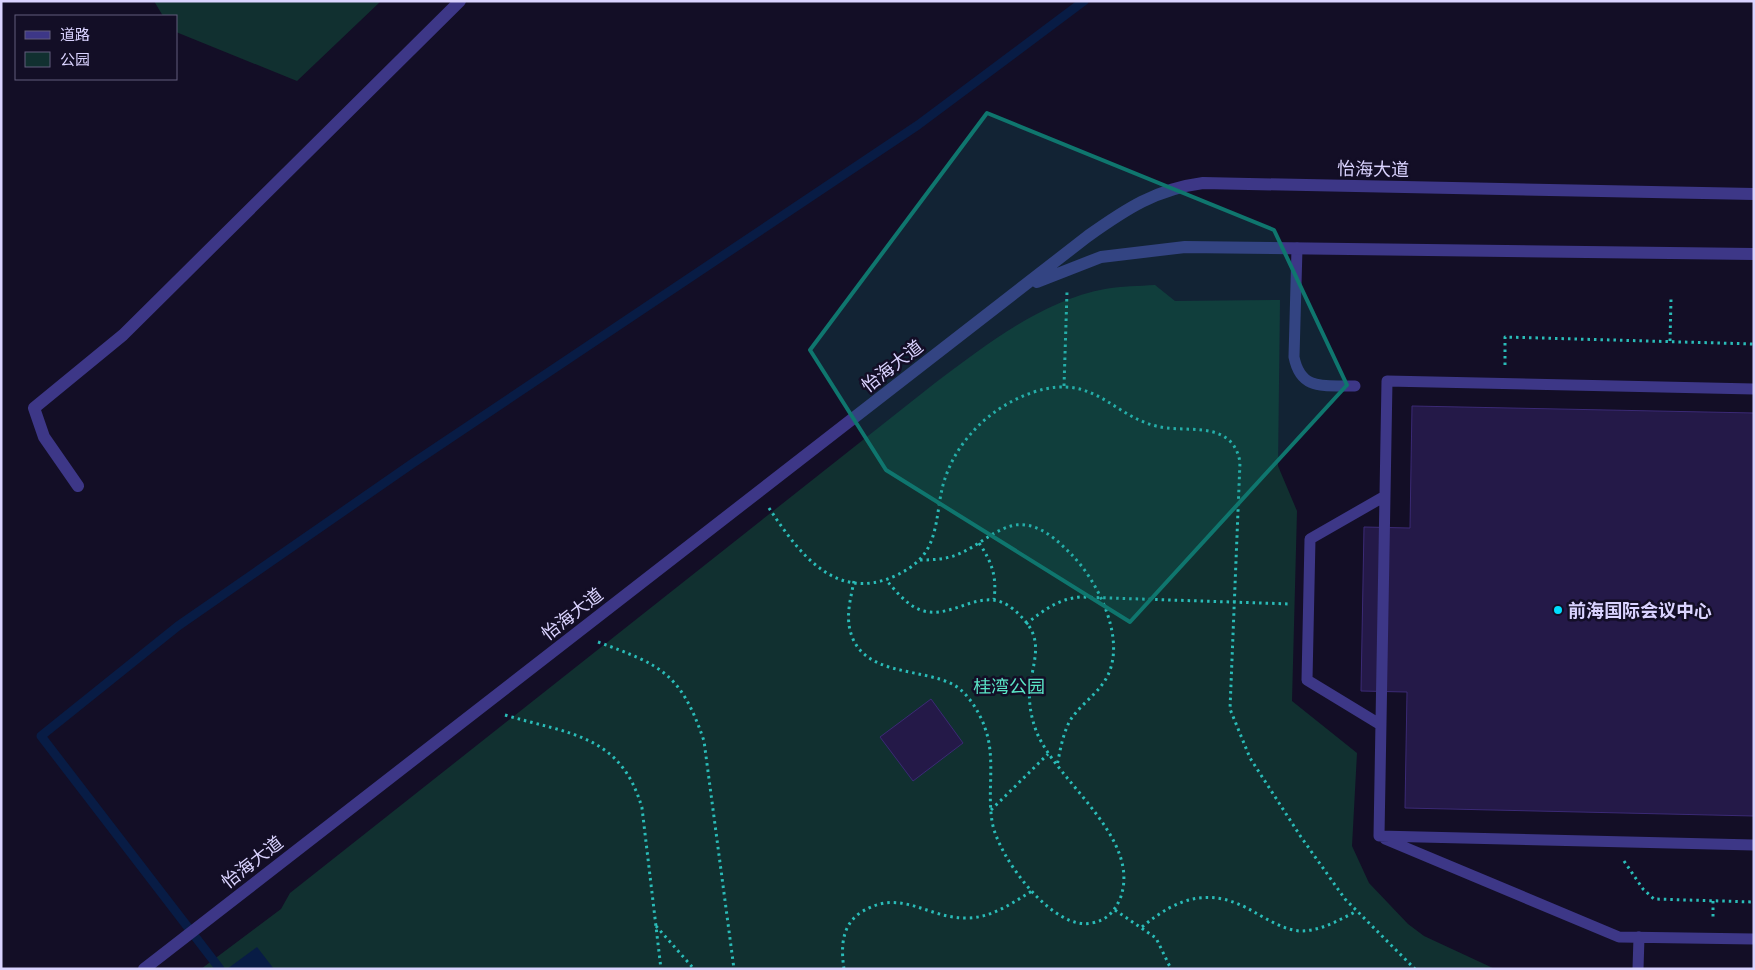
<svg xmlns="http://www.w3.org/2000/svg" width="1755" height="970" viewBox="0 0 1755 970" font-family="'Space Grotesk','Noto Sans SC',sans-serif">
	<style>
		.green { fill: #113030 }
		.water { fill: #081c45 }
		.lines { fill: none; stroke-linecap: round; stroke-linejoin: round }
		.stream { stroke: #081c45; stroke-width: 9 }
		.building { fill: #241948; stroke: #3b2a75 }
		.path { stroke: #2abcb8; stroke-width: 3; stroke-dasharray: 2.5 4; stroke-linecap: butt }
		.service { stroke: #3d3787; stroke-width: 11 }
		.minor { stroke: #3d3787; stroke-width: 12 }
		.tertiary { stroke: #3d3787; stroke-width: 12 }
		.marked { fill: #0f766e; fill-opacity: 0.2; stroke: #0f766e; stroke-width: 4; stroke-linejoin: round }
		.poi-dot { fill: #00ddfe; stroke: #130e26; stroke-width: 2 }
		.labels { text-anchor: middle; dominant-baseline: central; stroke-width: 5; stroke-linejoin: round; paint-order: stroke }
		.street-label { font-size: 18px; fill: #dad3ff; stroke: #130e26 }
		.poi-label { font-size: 18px; font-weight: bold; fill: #dad3ff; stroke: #130e26; text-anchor: start }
		.park-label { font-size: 18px; fill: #5ae4c6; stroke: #130e26 }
	</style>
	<rect width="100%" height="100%" fill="#130e26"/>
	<path class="green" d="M154 1H381L297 81 176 32V16H163Z
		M1155 285 1175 301 1280 300 1278 466 1297 511 1292 701 1357 753 1352 846 1369 883 1408 924 1424 936 1495 969H201L281 909 290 893 935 383C986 345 1041 301 1105 289 1122 286 1139 286 1155 285Z"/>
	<path class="water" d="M257 947 274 969H227Z"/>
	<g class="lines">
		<path class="stream" d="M220 969 41 736 178 626 413 463 918 125 1084 1"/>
	</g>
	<path class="building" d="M1412 406 1754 413V816L1405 808 1407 692 1361 691 1364 527 1410 528Z
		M931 699 963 743 913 781 880 737Z"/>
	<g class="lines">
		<path class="path" d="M1670 341 1671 299
			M1505 365V337L1754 344
			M1064 386 1067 292
			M769 508C798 552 835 603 895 576 910 569 923 560 930 544 938 526 938 504 943 485 955 441 991 406 1034 392 1098 371 1114 422 1167 428 1198 431 1233 424 1240 462L1230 709 1250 758 1301 837 1345 899 1415 969
			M979 543C992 562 997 577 994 599
			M920 560C935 560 948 559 961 553 979 545 995 529 1015 525 1038 522 1056 539 1071 554 1097 580 1126 637 1108 675 1100 692 1082 703 1071 719 1063 732 1060 751 1057 766
			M854 581C851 597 846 614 850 630 861 677 921 667 954 685 968 693 980 713 985 728 996 758 987 790 992 821 997 856 1053 932 1092 923 1107 920 1114 912 1120 899 1143 839 1058 783 1037 733 1031 718 1028 701 1030 685 1036 651 1044 635 1013 609 983 584 955 619 924 611 908 607 897 592 886 580
			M1026 624C1044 610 1058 599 1080 597L1291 604
			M598 642C661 665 681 673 704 741L734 969
			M505 715C568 734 621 734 642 808L661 969
			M991 810 1048 754
			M1624 861 1643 889 1654 899 1754 902
			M1713 901V920
			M1115 910 1156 938 1171 969
			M656 926 694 969
			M1142 927C1178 897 1211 886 1254 912 1267 919 1284 930 1300 931 1321 931 1339 920 1357 911
			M844 969C841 949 841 926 860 913 901 886 928 920 969 918 993 917 1012 903 1032 891"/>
		<path class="service" d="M1297 248 1294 357C1301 392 1325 385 1355 386
			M1754 389 1387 381 1379 836 1754 845
			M1381 725 1307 680 1310 539 1385 496
			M1385 839 1619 937 1754 939
			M1638 969 1639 937"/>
		<path class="minor" d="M78 486 44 437 34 408 123 335 460 1"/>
		<path class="tertiary" d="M1037 282 1101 257 1185 247 1754 254
			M144 969 1088 236C1126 209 1156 189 1203 183L1754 194"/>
	</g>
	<path class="marked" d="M987 113 1274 230 1347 385 1130 622 886 470 810 350Z"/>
	<circle class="poi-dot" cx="1558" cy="610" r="5"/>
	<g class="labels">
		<g class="street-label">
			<text transform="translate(1373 169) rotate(1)">怡海大道</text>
			<text transform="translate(892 366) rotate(-38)">怡海大道</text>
			<text transform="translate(572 614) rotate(-38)">怡海大道</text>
			<text transform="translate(252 862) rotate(-38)">怡海大道</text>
		</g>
		<g class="poi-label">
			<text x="1568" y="610">前海国际会议中心</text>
		</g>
		<g class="park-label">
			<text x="1009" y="686">桂湾公园</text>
		</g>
	</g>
	<rect width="1755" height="970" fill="none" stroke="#dad3ff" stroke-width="5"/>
	<rect x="15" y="15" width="162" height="65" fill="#130e26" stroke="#635d7d"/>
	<rect x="25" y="31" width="25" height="8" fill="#3d3787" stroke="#635d7d"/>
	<text x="60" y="40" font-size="15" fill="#dad3ff">道路</text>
	<rect x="25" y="52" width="25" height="15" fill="#113030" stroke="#635d7d"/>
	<text x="60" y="65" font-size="15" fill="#dad3ff">公园</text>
</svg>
